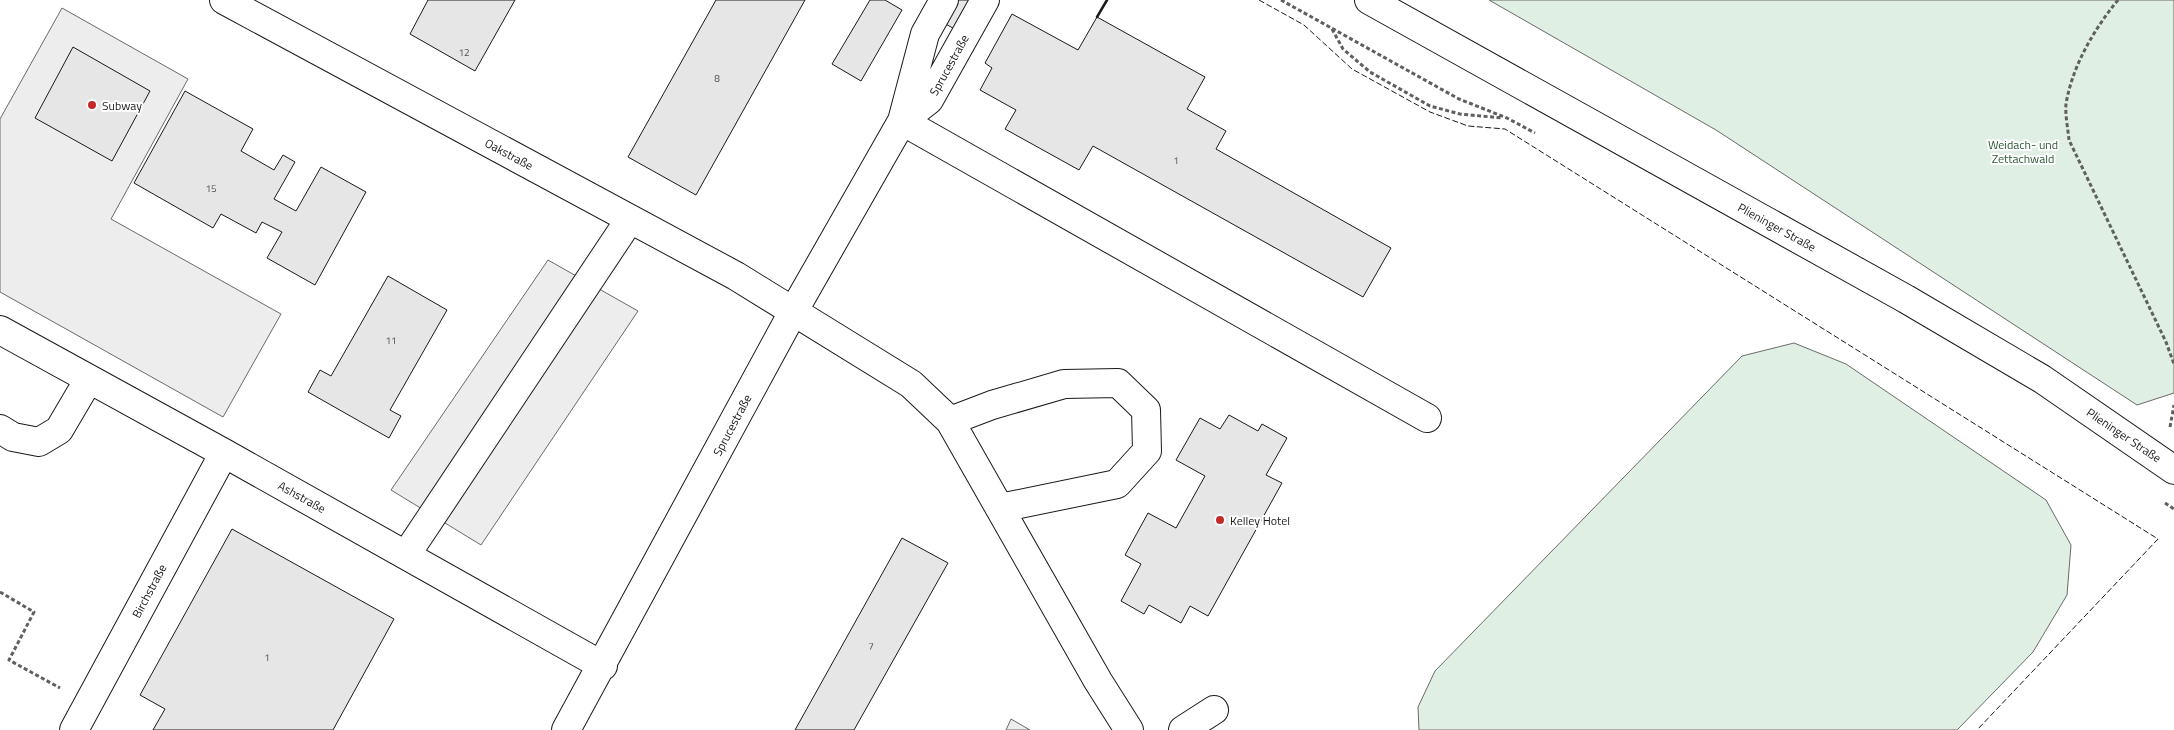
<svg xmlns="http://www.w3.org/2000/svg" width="2174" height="730" viewBox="0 0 2174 730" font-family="'Titillium Web',sans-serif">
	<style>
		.green { fill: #e0efe3; stroke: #6a6a6a }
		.parking { fill: #ededed; stroke: #6a6a6a }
		.building { fill: #e6e6e6; stroke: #1a1a1a }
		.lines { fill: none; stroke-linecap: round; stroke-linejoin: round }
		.minor-casing { stroke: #1a1a1a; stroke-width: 30 }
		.major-casing { stroke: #1a1a1a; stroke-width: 30 }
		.path { stroke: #5f5f5f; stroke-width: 3; stroke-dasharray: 4 2.5; stroke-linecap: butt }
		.minor { stroke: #fff; stroke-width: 28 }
		.major { stroke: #fff; stroke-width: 28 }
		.fence { stroke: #1a1a1a; stroke-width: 1; stroke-dasharray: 6 2.5; stroke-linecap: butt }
		.wall { stroke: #1a1a1a; stroke-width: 2.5 }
		.poi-dot { fill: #c62828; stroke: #fff; stroke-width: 2 }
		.labels { text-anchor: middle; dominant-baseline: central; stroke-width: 4; stroke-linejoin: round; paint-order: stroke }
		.number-label { font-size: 10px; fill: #4d4d4d }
		.street-label { font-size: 12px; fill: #1a1a1a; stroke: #fff }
		.poi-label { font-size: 12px; fill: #1a1a1a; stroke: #fff; text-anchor: start }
		.park-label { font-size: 12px; fill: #2b5a34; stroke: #fff }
	</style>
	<rect width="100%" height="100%" fill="#fff"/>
	<path class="green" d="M1489 0H2174V393L2137 405 1716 130Z
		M1794 343 1846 364 2046 500 2071 545 2067 595 2033 652 1957 730H1419L1418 707 1435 671 1742 356Z"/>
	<path class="parking" d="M62 8 188 79 111 219 281 314 223 417 0 292V119Z
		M548 260 638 311 481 545 391 490Z
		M1011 719 1030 730H1006Z"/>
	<path class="building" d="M428 0H515L475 71 410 34Z
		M716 0H805L696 195 628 157Z
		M870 0H885L902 10 861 81 832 64Z
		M957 0H976L958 31 944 23Z
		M1012 14 1078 50 1097 17 1205 77 1187 109 1226 131 1216 149 1391 248 1363 297 1093 146 1079 170 1005 129 1016 110 980 90 992 68 985 63Z
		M73 47 150 91 112 161 35 118Z
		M185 91 253 129 241 151 274 170 283 155 295 162 274 199 296 211 321 167 366 192 315 285 267 258 282 232 262 222 256 233 221 214 213 228 134 183Z
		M388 276 447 310 390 410 401 416 389 438 308 392 320 370 331 376Z
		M1229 415 1258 431 1262 424 1287 438 1266 475 1282 483 1208 616 1190 606 1181 623 1149 605 1144 614 1121 601 1141 564 1125 555 1148 513 1176 528 1205 476 1176 460 1200 418 1220 429Z
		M232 529 394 619 333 730H153L165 709 140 695Z
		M902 538 948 563 854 730H795Z"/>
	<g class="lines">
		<defs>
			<path id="minor" d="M224 0 736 276 911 384 950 421 1098 681 1129 730
				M902 121 1427 418
				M902 121 929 100 985 0
				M0 330 224 453 603 666
				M950 421 992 405 1064 384 1118 383 1146 410 1147 451 1117 484 1000 508
				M0 429 13 437 39 442 59 430 89 379
				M406 555 630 219
				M74 730 224 453
				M566 730 793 312 902 121 925 34 944 0
				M1183 730 1214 710"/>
			<path id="major" d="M1369 0 1906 299 2042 379 2174 470"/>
		</defs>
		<use href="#minor" class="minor-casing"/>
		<use href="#major" class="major-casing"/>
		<path class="path" d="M1281 0 1459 99 1507 118 1535 133
			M2118 0C2094 29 2072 67 2066 104 2065 115 2068 129 2069 140L2166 342 2174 364
			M1332 29 1343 49 1370 72 1430 106 1460 114 1502 118
			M2170 427 2174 405
			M2165 503 2174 509
			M0 592 34 612 9 660 60 688"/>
		<use href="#minor" class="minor"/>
		<use href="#major" class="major"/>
		<path class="fence" d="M1259 0 1304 25 1352 69 1430 112 1468 126 1505 129 2158 539 1977 730"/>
		<path class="wall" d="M1097 17 1107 0"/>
	</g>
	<g class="poi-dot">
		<circle cx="92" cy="105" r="5"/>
		<circle cx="1220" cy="520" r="5"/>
	</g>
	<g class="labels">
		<g class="number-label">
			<text x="464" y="52">12</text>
			<text x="717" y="78">8</text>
			<text x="1176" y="160">1</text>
			<text x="211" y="188">15</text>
			<text x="391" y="340">11</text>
			<text x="871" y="646">7</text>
			<text x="267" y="657">1</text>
		</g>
		<g class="street-label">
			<text transform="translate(949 65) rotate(-61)">Sprucestraße</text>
			<text transform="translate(509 154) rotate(28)">Oakstraße</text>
			<text transform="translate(1777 227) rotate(29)">Plieninger Straße</text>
			<text transform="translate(732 425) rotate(-62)">Sprucestraße</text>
			<text transform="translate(2124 435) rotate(34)">Plieninger Straße</text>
			<text transform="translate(302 497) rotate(29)">Ashstraße</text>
			<text transform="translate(149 591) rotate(-62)">Birchstraße</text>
		</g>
		<g class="poi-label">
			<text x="102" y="105">Subway</text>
			<text x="1230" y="520">Kelley Hotel</text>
		</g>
		<g class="park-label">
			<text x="2023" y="144">Weidach- und<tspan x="2023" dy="14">Zettachwald</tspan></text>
		</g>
	</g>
</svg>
